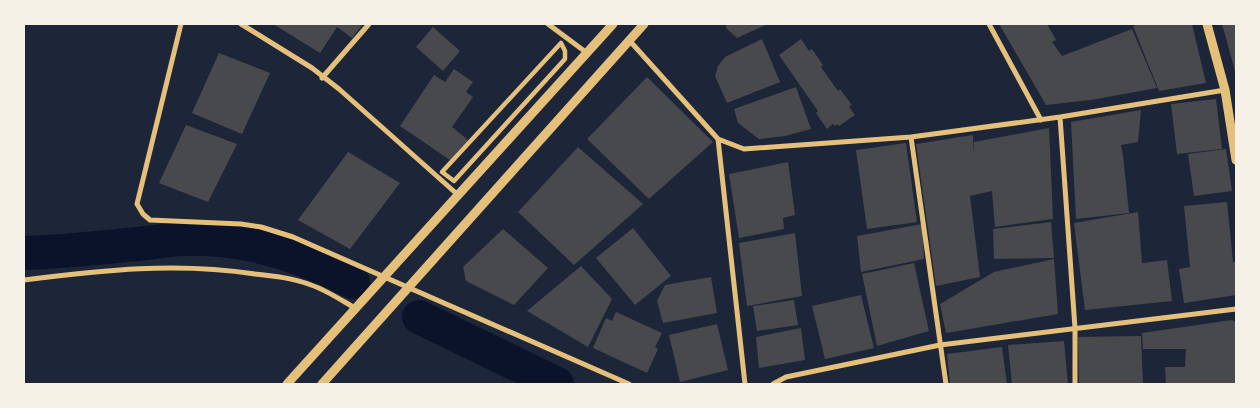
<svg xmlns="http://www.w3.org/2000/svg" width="1260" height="408" viewBox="0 0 1260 408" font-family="'Source Sans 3',sans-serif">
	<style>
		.green { fill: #1d2539 }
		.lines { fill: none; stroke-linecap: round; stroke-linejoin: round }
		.river { stroke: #0b132b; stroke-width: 34 }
		.building { fill: #48494c }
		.pedestrian { stroke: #e5c07b; stroke-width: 4.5 }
		.minor { stroke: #e5c07b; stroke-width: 5 }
		.tertiary { stroke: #e5c07b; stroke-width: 9 }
	</style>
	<rect width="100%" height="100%" fill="#14213d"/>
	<path class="green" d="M24 24H1236V384H24Z"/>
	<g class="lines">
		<path class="river" d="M24 253C64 252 106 247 146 243 159 242 171 239 184 239 244 237 300 254 353 282
			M419 317 557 384"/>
	</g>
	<path class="building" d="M273 24H363L352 38 337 27 320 53Z
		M726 24H768L737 38 726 28Z
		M999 24H1047L1056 40 1052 42 1062 56 1132 29 1157 88 1091 100 1046 105Z
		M1139 24H1192L1206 83 1159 91 1133 26Z
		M1222 24H1236V75Z
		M433 27 460 51 443 71 416 47Z
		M762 39 780 82 727 103 715 76 718 66 725 57Z
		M801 39 809 51 812 49 823 65 821 67 838 91 840 89 852 105 849 107 855 115 839 126 838 124 835 126 833 124 827 129 816 113 818 111 779 55Z
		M219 53 270 73 242 134 192 113Z
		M454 69 473 82 466 92 473 97 452 127 468 140 450 160 400 126 434 75 445 82Z
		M647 77 713 142 649 199 587 139Z
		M796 87 811 129 785 136 759 139 738 123 734 109Z
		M1216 99 1222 149 1177 154 1171 104Z
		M1141 110 1138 142 1121 145 1123 156 1129 213 1076 219 1071 122Z
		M186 125 237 144 208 202 159 183Z
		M1049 128 1053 219 995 227 992 191 970 196 980 277 936 286 916 144 973 135 974 156V142Z
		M906 143 917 222 867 229 856 150Z
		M578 147 643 204 574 265 518 212Z
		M1226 149 1232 191 1194 196 1188 154Z
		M348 152 400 183 350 249 298 220Z
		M788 162 795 215 783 218 784 229 739 238 729 174Z
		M1227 202 1233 262H1236V295L1184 303 1179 269 1190 267 1184 206Z
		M1138 212 1142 263 1167 260 1172 301 1085 310 1074 223Z
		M1051 222 1054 258 994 259 993 229Z
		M922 224 924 259 861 272 857 236Z
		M633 228 671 276 635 305 596 258Z
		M503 229 548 268 514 305 466 281 463 267Z
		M795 233 802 296 747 306 739 243Z
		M1054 259 1058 314 946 333 940 304 994 272Z
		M914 263 929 331 877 346 862 274Z
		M581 266 612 299 588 347 527 311Z
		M711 277 717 313 663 323 657 301 665 285Z
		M861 295 874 348 825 359 812 306Z
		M794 300 798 325 757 331 753 306Z
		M616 312 662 333 655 347 658 349 647 373 593 348 606 318 612 321Z
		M1232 320 1236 322V384H1166L1165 367H1185L1186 349H1143L1142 333Z
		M717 324 728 370 680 382 669 335Z
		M801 328 805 360 759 368 756 337Z
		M1141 336 1143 384H1079L1078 337Z
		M1064 341 1068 384H1012L1008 345Z
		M1002 347 1007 384H950L947 354Z"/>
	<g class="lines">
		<path class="pedestrian" d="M561 43 565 51V59L454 181 442 172Z"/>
		<path class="minor" d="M181 24 137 204 143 214 150 220 241 224 261 227 293 237 629 384
			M241 24 312 68 339 89 458 195
			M548 24 587 53
			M989 24 1041 120
			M629 40 718 139 745 384
			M322 78 369 24
			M1060 117 1075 328V384
			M911 137 946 384
			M718 139 744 149 911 137 1060 117 1225 90
			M24 280C104 270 175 262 255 274 274 276 293 278 311 285 326 290 341 300 355 308
			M773 384 786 377 940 345 1236 309"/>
		<path class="tertiary" d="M1207 24 1225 90 1236 160
			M287 384 613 24
			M322 384 644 24"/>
	</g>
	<rect width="1260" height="408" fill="none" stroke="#f6f1e7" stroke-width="50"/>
</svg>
